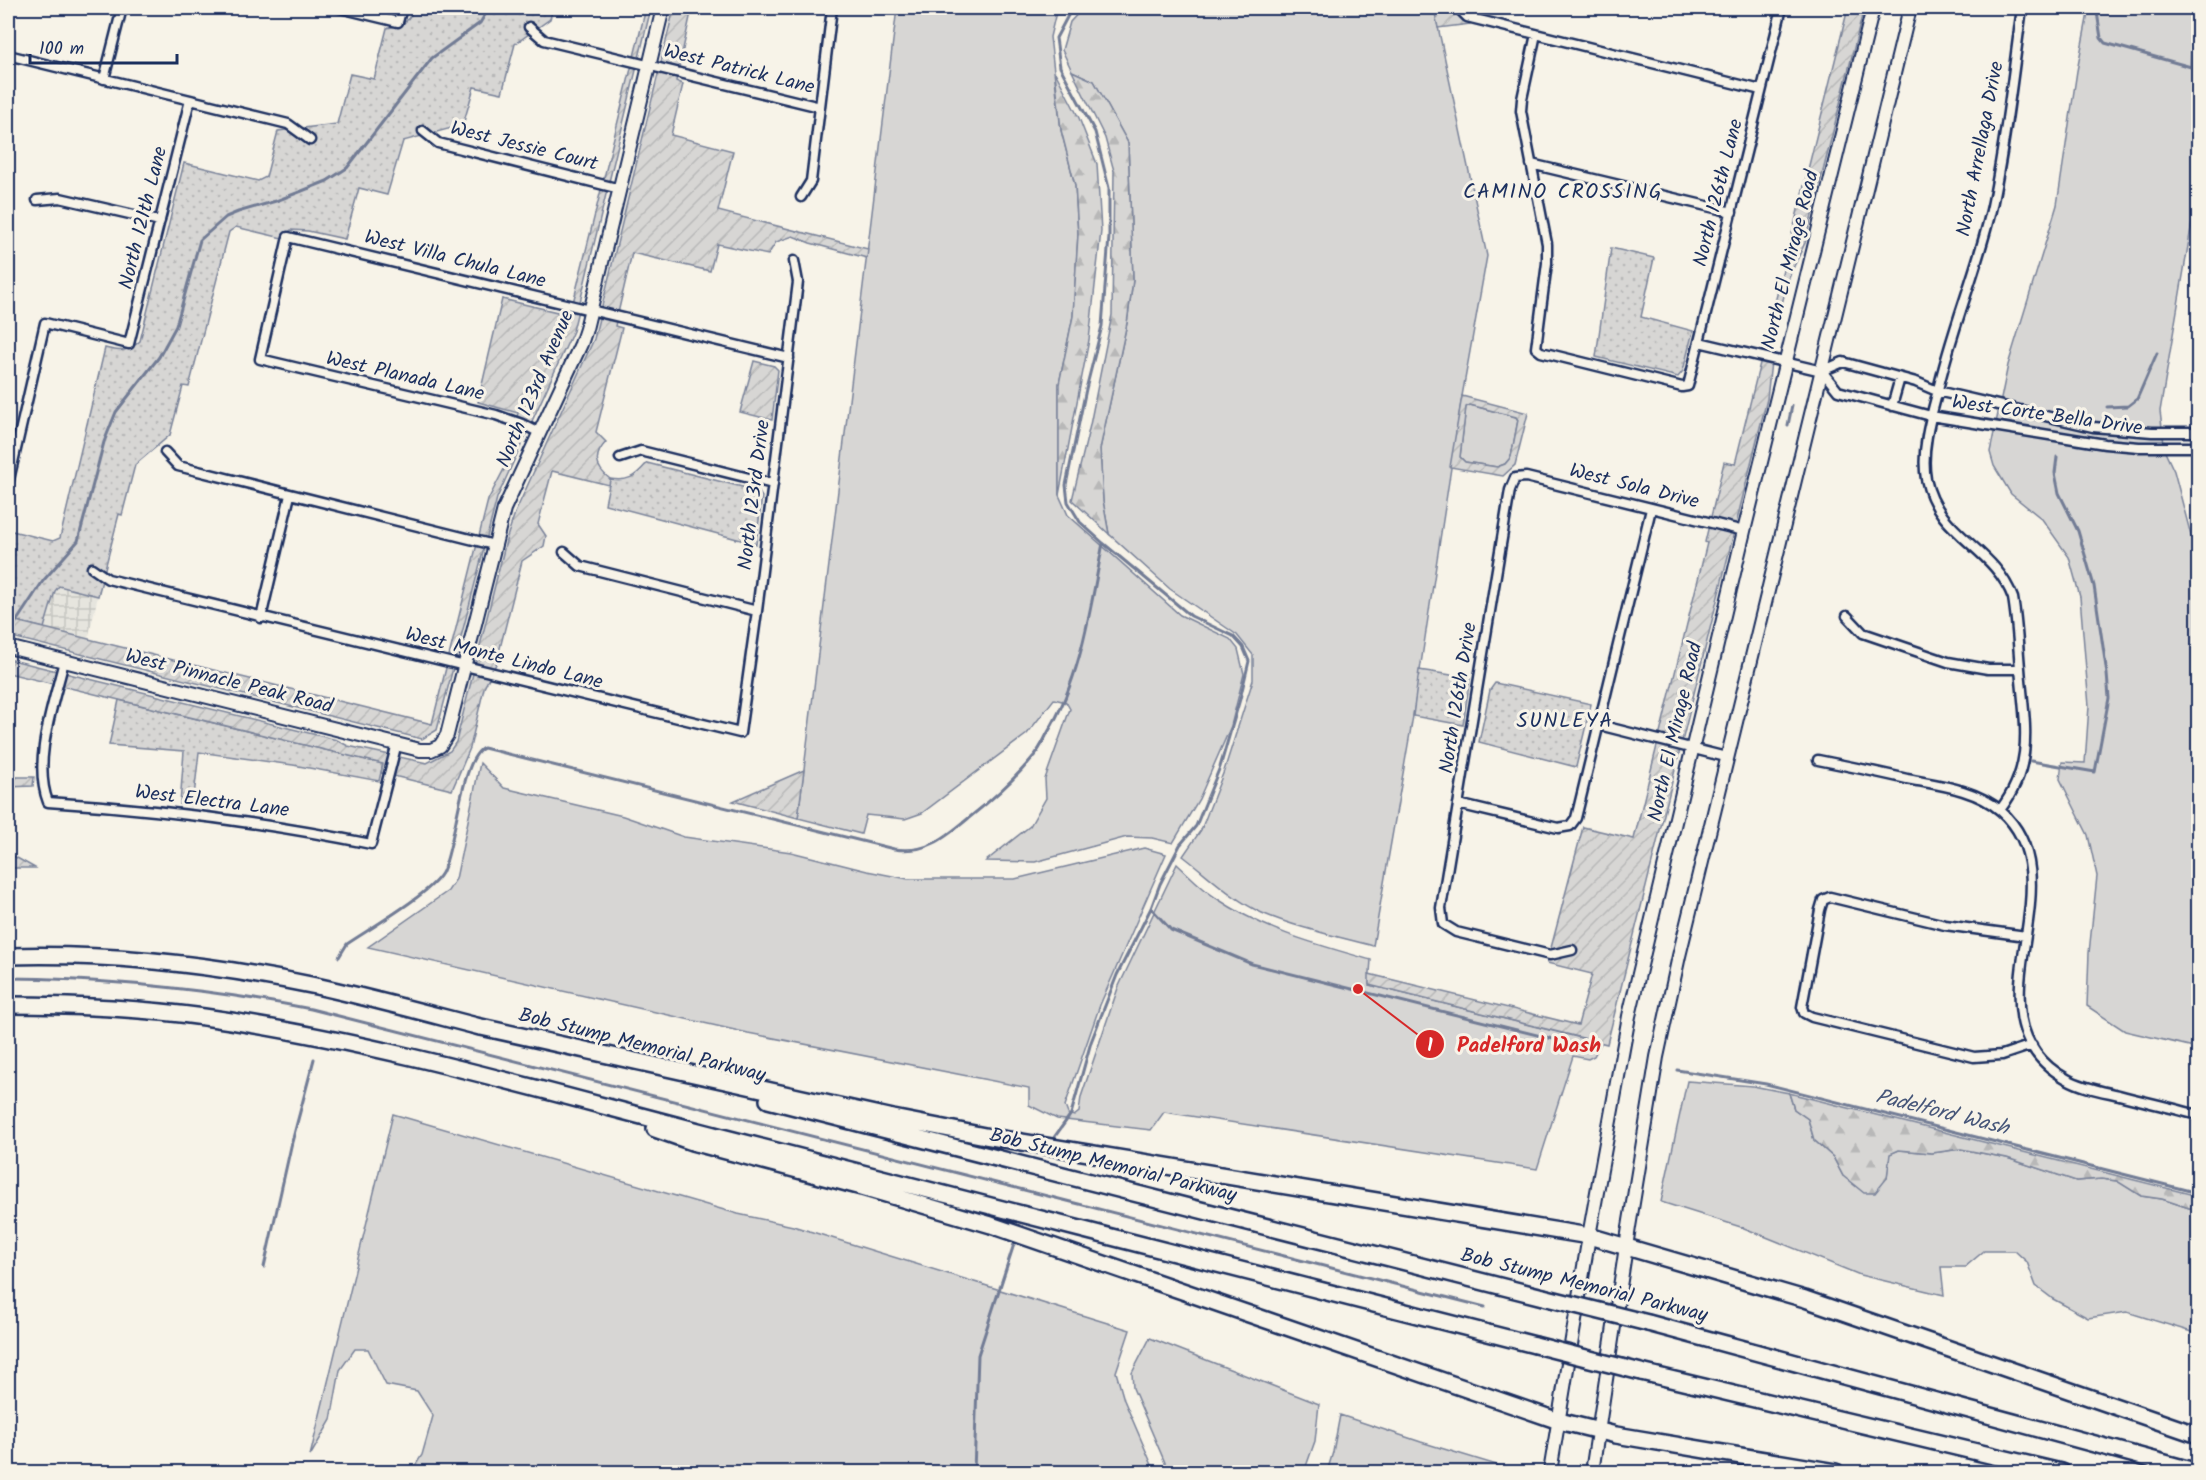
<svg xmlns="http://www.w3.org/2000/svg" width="2206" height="1480" viewBox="0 0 2206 1480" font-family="Kalam,sans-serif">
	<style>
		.industrial { fill: url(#industrial-grid) }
		.grass { fill: #d7d6d4; stroke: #798299; stroke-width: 1.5 }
		.forest { fill: url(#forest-firs); stroke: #798299; stroke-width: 1.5 }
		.park { fill: url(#park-dots); stroke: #798299; stroke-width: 1.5 }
		.garden { fill: url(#garden-furrows); stroke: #798299; stroke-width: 1.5; fill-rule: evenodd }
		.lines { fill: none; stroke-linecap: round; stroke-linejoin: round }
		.stream { stroke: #727c95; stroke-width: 3 }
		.street-casing { stroke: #1b2f5e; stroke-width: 13 }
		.secondary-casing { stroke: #1b2f5e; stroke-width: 16 }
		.highway-casing { stroke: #1b2f5e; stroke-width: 20 }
		.street { stroke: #f7f3e8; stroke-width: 8 }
		.secondary { stroke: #f7f3e8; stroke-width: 12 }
		.highway { stroke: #f7f3e8; stroke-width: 15 }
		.highway-bridge-casing { stroke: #1b2f5e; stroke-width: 20; stroke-linecap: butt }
		.highway-bridge { stroke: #f7f3e8; stroke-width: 15 }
		.labels { text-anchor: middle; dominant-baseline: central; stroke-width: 6; stroke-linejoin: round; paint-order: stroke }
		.street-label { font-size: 20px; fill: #1b2f5e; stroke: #f7f3e8 }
		.neighbourhood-label { font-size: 21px; letter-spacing: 1.5px; fill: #1b2f5e; stroke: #f7f3e8 }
		.water-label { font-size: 21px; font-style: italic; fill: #465679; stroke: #f7f3e8 }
		.leader { fill: none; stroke: #d62828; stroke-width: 2 }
		.callout-dot { fill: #d62828; stroke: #f7f3e8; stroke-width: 2 }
		.mark-label { font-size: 18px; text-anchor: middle; font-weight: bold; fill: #fff }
		.callout-label { font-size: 21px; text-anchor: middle; font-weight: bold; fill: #d62828; stroke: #f7f3e8; stroke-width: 6; stroke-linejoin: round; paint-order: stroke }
	</style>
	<defs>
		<pattern id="industrial-grid" width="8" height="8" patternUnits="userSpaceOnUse" patternTransform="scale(1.5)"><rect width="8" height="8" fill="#e6e5de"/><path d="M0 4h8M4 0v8" fill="none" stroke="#c5c5c1"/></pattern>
		<pattern id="forest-firs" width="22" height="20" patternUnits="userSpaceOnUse" patternTransform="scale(1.5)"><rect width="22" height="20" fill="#d7d6d4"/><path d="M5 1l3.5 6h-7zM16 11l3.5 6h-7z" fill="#b8b8b8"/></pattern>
		<pattern id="park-dots" width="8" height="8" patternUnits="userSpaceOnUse" patternTransform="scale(1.5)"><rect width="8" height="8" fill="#d7d6d4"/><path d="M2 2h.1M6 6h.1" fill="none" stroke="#b8b8b8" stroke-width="1.8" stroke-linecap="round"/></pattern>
		<pattern id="garden-furrows" width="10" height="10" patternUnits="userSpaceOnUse" patternTransform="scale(1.5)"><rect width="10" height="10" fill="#d7d6d4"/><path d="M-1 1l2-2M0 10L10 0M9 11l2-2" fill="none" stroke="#b8b8b8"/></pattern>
	</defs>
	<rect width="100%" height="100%" fill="#f7f3e8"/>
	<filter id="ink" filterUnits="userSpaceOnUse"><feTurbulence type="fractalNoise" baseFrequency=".0167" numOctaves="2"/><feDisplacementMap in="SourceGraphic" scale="12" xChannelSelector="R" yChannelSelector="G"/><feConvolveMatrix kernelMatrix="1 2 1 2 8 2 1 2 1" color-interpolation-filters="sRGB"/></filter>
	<g filter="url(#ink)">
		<path class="industrial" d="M59 586 98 596 88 639 44 628 55 591Z"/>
		<path class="grass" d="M897 8H1057L1050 37 1061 130 1075 185 1078 234 1073 316 1059 384V495L1068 515 1180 615 1230 639 1238 649 1244 674 1231 726 1199 799 1173 843 1152 838 1127 837 1035 862 986 861 1030 826 1046 798 1045 779 1070 709 1066 702 1054 699 1027 734 922 813 905 819 866 815 861 834 798 818Z
			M1083 8H1434L1487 256 1462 396 1413 716 1373 946C1336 936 1297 928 1262 913 1233 900 1208 875 1183 856L1201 830 1224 771 1253 680V655L1237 635 1170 589 1109 534 1103 501 1100 449 1127 323 1133 280 1128 143 1094 81 1072 71 1062 50 1070 22Z
			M2089 8H2198V187L2160 411 2165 452 2174 471 2198 562V1048L2125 1031 2087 1006 2089 953 2097 876 2088 835 2060 779 2062 762 2085 763 2089 706 2080 597 2069 557 2042 519 2011 494 1994 466 1990 452 2008 365 2057 205 2077 71Z
			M1470 405 1516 417 1518 420 1511 457 1505 464 1497 467 1465 462 1460 457 1466 406Z
			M480 763 504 788 623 816 684 837 791 852 867 871 908 879H1015L1144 848 1166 854 1100 1005 1065 1106 1068 1114 1074 1116 1079 1112 1081 1097 1118 988 1177 864C1190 876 1202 889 1216 898 1265 931 1315 944 1371 960L1369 985 1601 1043 1594 1056 1588 1059 1573 1056 1537 1169 1164 1112 1151 1130 1057 1119 1029 1105V1088L748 1033 368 947 448 891 456 879Z
			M1687 1081 1753 1086 1789 1093 1794 1109 1808 1119 1814 1140 1833 1157 1843 1176 1887 1178 1889 1154 1899 1150 1932 1153 1961 1149 2007 1158 2076 1181 2101 1179 2118 1181 2141 1196 2162 1199 2189 1208H2198V1334L2127 1312 2088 1318 2053 1299 2036 1286 2027 1262 2015 1251H1984L1965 1267H1941L1944 1295 1860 1275 1744 1228 1661 1202Z
			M393 1114 738 1214 793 1226 1130 1330 1116 1372 1124 1400 1155 1472H411L422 1455 433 1416 417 1391 386 1385 368 1349H355L340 1370 331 1420 310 1456Z
			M1150 1338 1319 1404 1315 1441 1304 1472H1169L1133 1388 1132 1373Z
			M1340 1415 1421 1442 1510 1469V1472H1327L1333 1452Z"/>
		<path class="forest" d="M1072 71 1094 81 1128 143 1133 280 1127 323 1100 449 1103 501 1109 534 1072 500 1090 425 1112 315 1114 171 1105 138Z
			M1055 72 1079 118 1097 164 1101 231 1089 340 1059 495V384L1073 316 1078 234 1075 185 1061 130Z
			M1789 1093 2198 1196V1208H2189L2162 1199 2141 1196 2117 1181 2101 1179 2076 1181 2007 1158 1961 1149 1932 1153 1899 1150 1890 1154 1887 1178 1875 1193H1864L1843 1176 1833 1157 1814 1140 1808 1119 1794 1109Z"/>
		<path class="park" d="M413 8H553L550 19 515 44 502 93 474 87 463 125 403 141 387 195 359 188 345 239 308 231 291 230 282 238 236 227 229 232 189 387 183 386 170 435 135 465 122 515 119 514 98 596 59 586 55 591 44 628 8 619V530L53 541 60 538 105 348C120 352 128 352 140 341L184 163 258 181 266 177 278 131 337 124 350 74 374 79 387 28C401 26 409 23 413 8Z
			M1611 248 1654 258 1641 317 1693 331 1683 371 1678 377 1596 357Z
			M647 463 758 491 762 497 756 544 605 504 610 479C628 482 635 477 647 463Z
			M1419 670 1470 678 1463 725 1413 716Z
			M1495 683 1591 704 1576 767 1479 742 1490 690Z
			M119 700 383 764 379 781 293 765 199 752 193 805 180 804 184 751 109 745Z"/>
		<path class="garden" d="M646 8H651L573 331 497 498 437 730 422 739 8 636V619L432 724 488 500 504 469 518 413 478 402 502 299 570 315Z
			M674 8H692L676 81 683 84 671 135 733 151 718 211 868 249 867 258 810 243 793 236 776 242 768 255 717 244 710 271 632 253 615 326 622 328 596 432 606 442C593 456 595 467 610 479L609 485 552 471 538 524 546 536 544 546 522 561 496 664 484 688 470 748 452 790 381 773 383 764 8 673V659L337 740 348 746 427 763 450 751 456 742 507 537 515 513 594 339Z
			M1434 8H1475L1470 24 1438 28Z
			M1848 8H1864L1805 243 1789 277 1774 334 1767 399 1607 1044 1369 985V974L1578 1025 1592 974 1547 963 1583 827 1634 839 1707 543 1705 542 1724 462 1735 464Z
			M754 361 774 366 778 370 772 420 740 412Z
			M1462 396 1528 413 1515 465 1503 476 1450 467ZM1470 405 1516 417 1518 420 1511 457 1505 464 1497 467 1465 462 1460 457 1466 407Z
			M804 770 798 818 733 801Z
			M8 777H34L33 786 8 787Z
			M8 853 35 868H8Z"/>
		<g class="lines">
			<path class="stream" d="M2085 8 2097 12 2101 38 2105 43 2191 67 2192 41 2198 16
				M2107 407 2128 406 2137 399 2157 353
				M1788 425 1792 406
				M14 625 43 581 78 541 104 442 116 412 159 357 176 326 200 240 226 217 238 212 276 201 302 191 327 181 347 168 432 58 480 23 489 8
				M2031 761 2095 772 2109 698 2107 674 2094 586 2078 531 2059 493 2055 473 2057 457
				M1151 908 1171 930 1252 964 1593 1049
				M339 957 347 944C369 929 430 894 442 873 455 850 461 756 484 748L894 849C927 854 946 837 970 817 993 799 1015 779 1033 757 1039 751 1043 742 1047 734 1082 676 1090 609 1103 543
				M8 978C113 979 208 989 311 1009L1485 1307
				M1677 1070 1766 1084 2198 1193
				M1053 1139 1071 1114 1091 1042 1117 975 1151 908 1160 884 1180 845 1196 826 1211 789 1220 767 1240 699 1249 661 1243 647 1233 636 1191 616 1103 543 1080 522 1068 502 1066 485 1086 389 1102 326 1109 237V188L1095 132 1060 67 1056 38 1072 8
				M264 1267 292 1142 314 1059
				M974 1472 978 1355 1015 1241"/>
			<defs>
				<path id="street" d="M340 8 398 22 402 8
					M1461 8 1462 12 1467 17 1761 90
					M529 27 544 40 820 107
					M1536 34 1522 99 1521 111 1547 244V263L1536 348 1541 352 1682 387 1688 386 1782 8
					M8 55 288 124 310 140
					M104 79 122 8
					M423 131 438 143 620 189
					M1531 164 1732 212
					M801 197 811 181 832 8
					M37 200 60 198 160 221
					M1699 342 1822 371 1838 391 1931 416 2105 444 2139 447H2198
					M1822 371 1843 362 1916 382 1937 391 2093 427 2152 432H2198
					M1892 406 1900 378
					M540 433 522 424 496 415 260 359 288 237 789 358
					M165 452 178 466 494 545
					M620 458 641 451 773 484
					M8 484 45 323 129 344 190 100
					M564 552 580 566 757 611
					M92 568 108 579 740 733 757 611 798 282 794 261
					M1847 616 1863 633 1948 662 1988 669H2020
					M261 618 290 495
					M64 661C54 703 32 761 48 802 158 809 263 822 371 844L397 743
					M1599 725 1726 757
					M1818 760C1848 766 1877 772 1907 779 1938 785 1976 789 2001 811 2083 884 1958 1019 2067 1079 2083 1088 2102 1091 2119 1095 2146 1102 2172 1108 2198 1115
					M1458 804 1558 828 1570 826 1576 818 1651 509
					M2000 810C2036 763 2024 722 2020 668 2018 645 2017 621 2013 598 1994 546 1938 537 1926 479 1921 452 1930 420 1937 394 1951 330 1978 269 1992 206 2006 141 2013 73 2022 8
					M2026 936 1945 925 1830 897 1823 900 1820 910 1802 1007 1804 1013 1812 1017 1974 1057 2002 1055 2032 1045
					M1572 950 1550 955 1456 932 1443 924 1441 908 1510 490 1515 478 1526 477 1744 531"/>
				<path id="secondary" d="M8 647 420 750H431L440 746 447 735 504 509 581 344 586 329 663 8
					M1550 1472 1589 1236 1629 1016 1744 531 1873 8
					M1592 1472 1629 1227 1657 1057 1679 956 1910 8"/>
				<path id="highway" d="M8 956C111 953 216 965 316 986 371 998 426 1013 480 1027
					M8 1005C73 1005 139 1008 204 1017 376 1041 550 1093 718 1136 990 1206 1263 1276 1535 1345
					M472 1025 893 1118 985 1136 1589 1236 1805 1299 2198 1435
					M768 1100 1543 1297
					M655 1129 692 1142 862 1187 991 1225 1559 1421 1616 1435 1836 1472
					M1648 1323 2198 1472
					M1641 1372 2061 1472"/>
			</defs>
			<use href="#street" class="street-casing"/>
			<use href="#secondary" class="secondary-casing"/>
			<use href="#highway" class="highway-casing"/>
			<use href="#street" class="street"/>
			<use href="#secondary" class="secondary"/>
			<use href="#highway" class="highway"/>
			<defs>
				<path id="highway-bridge" d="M1543 1297 1648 1323
					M1535 1345 1641 1372"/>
			</defs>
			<use href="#highway-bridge" class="highway-bridge-casing"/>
			<use href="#highway-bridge" class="highway-bridge"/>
		</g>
	</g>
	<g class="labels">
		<g class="street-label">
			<text transform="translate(739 70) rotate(14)">West Patrick Lane</text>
			<text transform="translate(524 147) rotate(14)">West Jessie Court</text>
			<text transform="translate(1981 149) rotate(-79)">North Arrellaga Drive</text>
			<text transform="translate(1719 193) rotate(-76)">North 126th Lane</text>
			<text transform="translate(144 218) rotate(-76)">North 121th Lane</text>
			<text transform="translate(455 260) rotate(14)">West Villa Chula Lane</text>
			<text transform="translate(1791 260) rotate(-76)">North El Mirage Road</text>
			<text transform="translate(405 377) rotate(13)">West Planada Lane</text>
			<text transform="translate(536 389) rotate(-67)">North 123rd Avenue</text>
			<text transform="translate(2047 416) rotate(8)">West Corte Bella Drive</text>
			<text transform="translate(1634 487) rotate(14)">West Sola Drive</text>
			<text transform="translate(755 495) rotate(-83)">North 123rd Drive</text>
			<text transform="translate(504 659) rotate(14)">West Monte Lindo Lane</text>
			<text transform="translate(229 682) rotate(14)">West Pinnacle Peak Road</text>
			<text transform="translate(1459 698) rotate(-81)">North 126th Drive</text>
			<text transform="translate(1676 732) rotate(-77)">North El Mirage Road</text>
			<text transform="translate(212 802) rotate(7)">West Electra Lane</text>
			<text transform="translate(642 1046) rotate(14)">Bob Stump Memorial Parkway</text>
			<text transform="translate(1113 1166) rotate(14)">Bob Stump Memorial Parkway</text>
			<text transform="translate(1584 1286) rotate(14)">Bob Stump Memorial Parkway</text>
		</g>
		<g class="neighbourhood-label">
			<text x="1563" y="192">CAMINO CROSSING</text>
			<text x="1565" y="721">SUNLEYA</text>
		</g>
		<g class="water-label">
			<text transform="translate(1942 1113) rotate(14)">Padelford Wash</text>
		</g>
	</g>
	<path class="leader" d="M1358 989L1430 1044"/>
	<g class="callout-dot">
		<circle cx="1358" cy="989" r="6"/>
		<circle cx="1430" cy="1044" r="15"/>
	</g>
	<g class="mark-label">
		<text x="1430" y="1051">1</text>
	</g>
	<g class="callout-label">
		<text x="1529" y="1052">Padelford Wash</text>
	</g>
	<rect width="2206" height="1480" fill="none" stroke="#f7f3e8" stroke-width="30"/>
	<rect x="15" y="15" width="2176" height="1450" fill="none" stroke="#1b2f5e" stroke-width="2" filter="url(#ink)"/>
	<path d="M30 54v9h147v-9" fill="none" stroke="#1b2f5e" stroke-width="3"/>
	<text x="39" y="54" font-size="18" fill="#1b2f5e" stroke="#f7f3e8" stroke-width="4.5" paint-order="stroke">100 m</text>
</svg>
